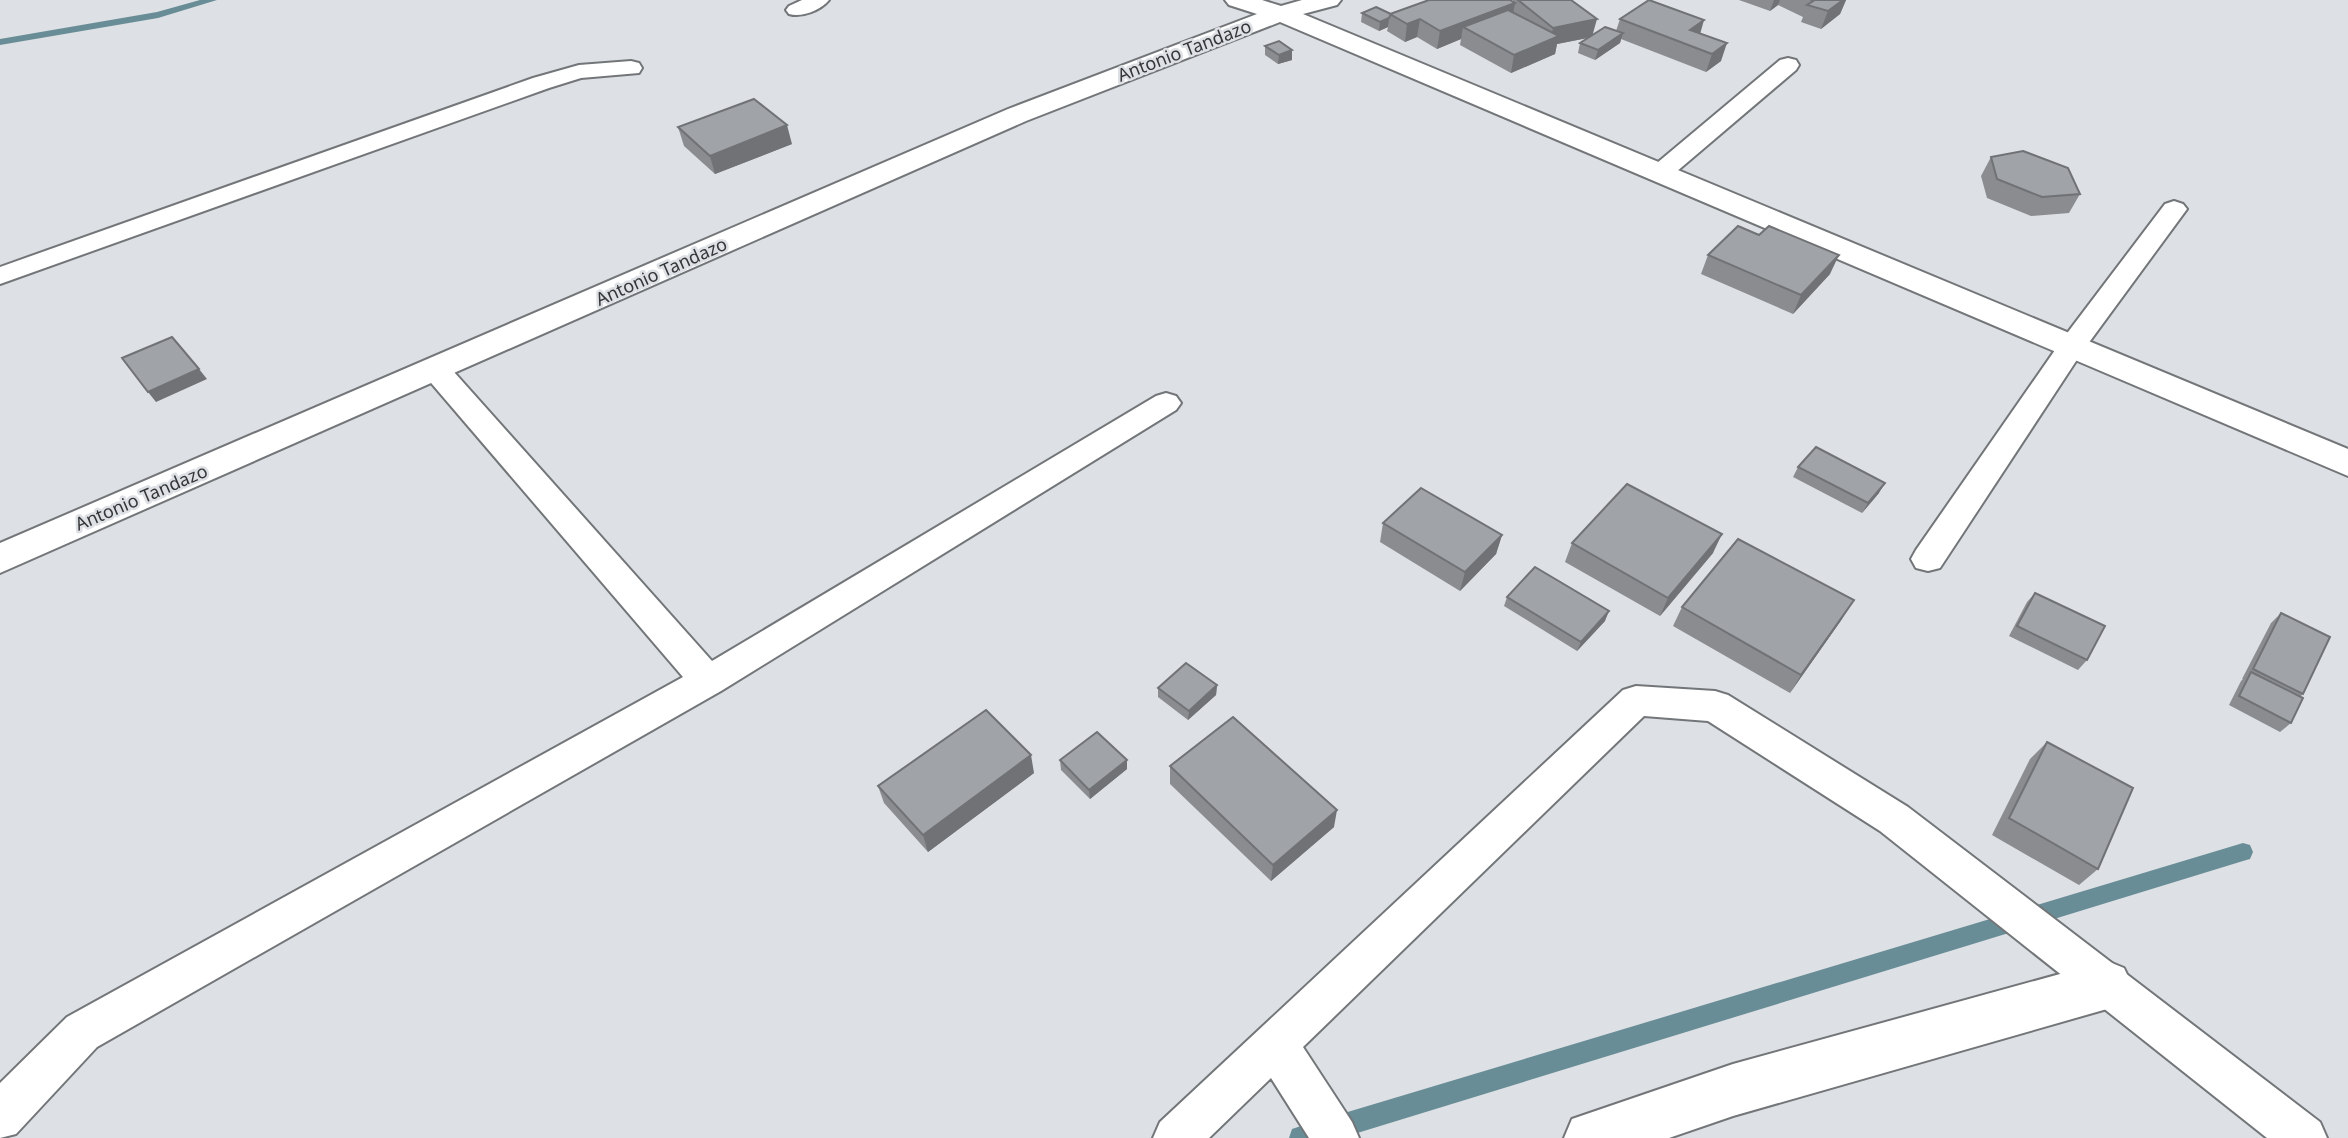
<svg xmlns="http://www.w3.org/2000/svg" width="2348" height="1138" viewBox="0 0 2348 1138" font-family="'Noto Sans',sans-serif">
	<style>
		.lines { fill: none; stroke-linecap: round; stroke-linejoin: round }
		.stream { fill: #688d96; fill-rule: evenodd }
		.lane-casing { stroke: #737679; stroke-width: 4 }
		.street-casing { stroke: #737679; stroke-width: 4 }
		.lane { fill: #fff; fill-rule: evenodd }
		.street { fill: #fff; fill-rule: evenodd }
		.wall { fill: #8a8c90 }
		.shaded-wall { fill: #707275 }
		.building { fill: #a0a3a7; stroke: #707275; stroke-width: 2 }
		.labels { text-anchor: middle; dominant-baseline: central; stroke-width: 5; stroke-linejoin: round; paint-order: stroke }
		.far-street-label { font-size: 18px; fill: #353638; stroke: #dde0e4 }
	</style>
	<rect width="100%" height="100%" fill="#dde0e4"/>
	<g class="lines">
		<path class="stream" d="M200 0H217L158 18 0 45V39L157 12Z
			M2243 843 2250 845 2253 852 2250 859 2243 861 1341 1138H1289L1292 1129 1301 1126Z"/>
		<defs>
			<path id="lane" d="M802 0H829C821 10 802 18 789 14L786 10 789 6Z
				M1788 58 1796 60 1799 65 1796 70 1669 178 1660 180 1651 178 1648 173 1651 168 1780 60Z
				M631 61 639 63 642 68 639 73 581 78 549 88 0 284V267L533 78 579 65Z
				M2174 201 2183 204 2187 209 2082 352 1940 568 1928 571 1916 568 1911 559 1916 550 2062 340 2165 204Z
				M436 361 446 363 712 661 1156 396 1166 393 1176 396 1181 403 1176 410 721 691 97 1047 16 1134 0 1138V1083L67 1017 683 677 426 377 422 370 426 363Z
				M1636 686 1715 691 1728 695 1908 807 2320 1122 2327 1138H2267L1880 831 1708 721 1644 716 1303 1047 1352 1122 1359 1138H1309L1271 1078 1209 1138H1153L1160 1122 1623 690Z"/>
			<path id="street" d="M1225 0H1262L1281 6 1302 0H1341L1337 5 1303 14 2348 449V476L1280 22 1026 121 0 573V543L1008 109 1257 14 1229 5Z
				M2107 961 2124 968 2132 985 2124 1002 2107 1009 1733 1116 1669 1138H1564L1572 1119 1733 1064Z"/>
		</defs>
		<use href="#lane" class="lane-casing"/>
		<use href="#street" class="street-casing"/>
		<use href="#lane" class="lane"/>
		<use href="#street" class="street"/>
	</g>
	<path class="wall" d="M1513 0H1571L1593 35 1616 31 1620 19 1700 33 1721 61 1706 72 1621 39 1620 43 1595 60 1578 53 1580 43 1588 38 1557 44 1555 54 1511 73 1460 45 1461 39 1437 49 1417 37 1405 42 1387 31 1388 27 1379 31 1361 22 1362 13 1391 14 1513 2Z
		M1739 0H1846L1840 14 1821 29 1801 22 1803 17 1778 5 1770 11Z
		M1265 46 1292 60 1278 64 1265 55Z
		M678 127 792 144 715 174 684 146Z
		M1991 157 2080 194 2069 213 2031 216 1987 198 1981 176Z
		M1708 255 1830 274 1793 314 1701 274Z
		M1798 467 1879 493 1862 513 1793 477Z
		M1383 523 1502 535 1496 554 1460 591 1380 542Z
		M1572 543 1713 553 1660 616 1565 562Z
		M2035 593 2087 660 2078 670 2009 636 2027 602Z
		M1507 597 1605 621 1577 651 1504 606Z
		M1682 607 1842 619 1790 693 1673 626Z
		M2281 613 2303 694 2300 697 2291 723 2280 732 2229 705 2241 681 2243 679H2242L2271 623Z
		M1217 685 1216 695 1188 720 1158 697V688Z
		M2047 742 2098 869 2079 885 1992 835 2030 759Z
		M1060 760 1127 769 1090 799 1061 770Z
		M1170 766 1334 827 1271 881 1170 784Z
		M1034 773 928 852 884 803 878 786Z"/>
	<path class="shaded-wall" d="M1774 0H1780L1778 5 1770 11Z
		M1843 0H1846L1840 14 1821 29 1828 11Z
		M1515 3 1512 20 1463 27 1461 39 1437 49 1440 31Z
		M1389 18 1388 27 1379 31 1380 22Z
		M1420 19 1417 37 1405 42 1407 24Z
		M1597 19 1592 37 1557 44 1555 54 1511 73 1514 55 1551 40 1553 28Z
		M1704 20 1699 38 1690 30Z
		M1623 33 1620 43 1595 60 1598 50Z
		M1727 43 1721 61 1706 72 1712 54Z
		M1292 50V60L1278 64 1279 55Z
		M787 125 792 144 715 174 710 156Z
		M1839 255 1830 274 1793 314 1801 295Z
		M199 369 207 379 156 402 148 392Z
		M1885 483 1879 493 1862 513 1868 503Z
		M1722 534 1713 553 1660 616 1668 598Z
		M1502 535 1496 554 1460 591 1465 572Z
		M1854 600 1842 619 1790 693 1801 675Z
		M1609 611 1605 621 1577 651 1581 642Z
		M1217 685 1216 695 1188 720 1189 711Z
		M1031 755 1034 773 928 852 923 835Z
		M1127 760V769L1090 799 1089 790Z
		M1337 810 1334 827 1271 881 1273 865Z"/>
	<path class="building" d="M1429 0H1510L1515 3 1440 31 1420 19 1407 24 1390 14Z
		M1518 0H1571L1597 19 1553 28Z
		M1649 0 1704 20 1690 30 1727 43 1712 54 1620 19Z
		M1811 0H1843L1828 11 1807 5 1813 1Z
		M1376 7 1391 14 1389 18 1380 22 1362 13Z
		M1508 10 1559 36 1514 55 1463 27Z
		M1605 27 1623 33 1598 50 1580 43Z
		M1279 41 1292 50 1279 55 1265 46Z
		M754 99 787 125 710 156 678 127Z
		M2023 151 2068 168 2080 194 2042 197 1997 179 1991 157Z
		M1738 226 1759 235 1769 226 1839 255 1801 295 1708 255Z
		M172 337 199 369 148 392 122 358Z
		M1816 447 1885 483 1868 503 1798 467Z
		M1627 484 1722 534 1668 598 1572 543Z
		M1421 488 1502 535 1465 572 1383 523Z
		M1738 539 1854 600 1801 675 1682 607Z
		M1535 567 1609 611 1581 642 1507 597Z
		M2035 593 2105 626 2087 660 2017 626Z
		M2281 613 2330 637 2303 694 2253 669Z
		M1186 663 1217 685 1189 711 1158 688Z
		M2251 672 2303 698 2291 723 2239 696Z
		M986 710 1031 755 923 835 878 786Z
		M1233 717 1337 810 1273 865 1170 766Z
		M1097 732 1127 760 1089 790 1060 760Z
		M2047 742 2133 788 2098 869 2009 818Z"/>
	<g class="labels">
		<g class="far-street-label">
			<text transform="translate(1184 50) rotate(-21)">Antonio Tandazo</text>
			<text transform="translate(661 271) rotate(-24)">Antonio Tandazo</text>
			<text transform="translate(141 497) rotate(-23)">Antonio Tandazo</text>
		</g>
	</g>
</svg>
